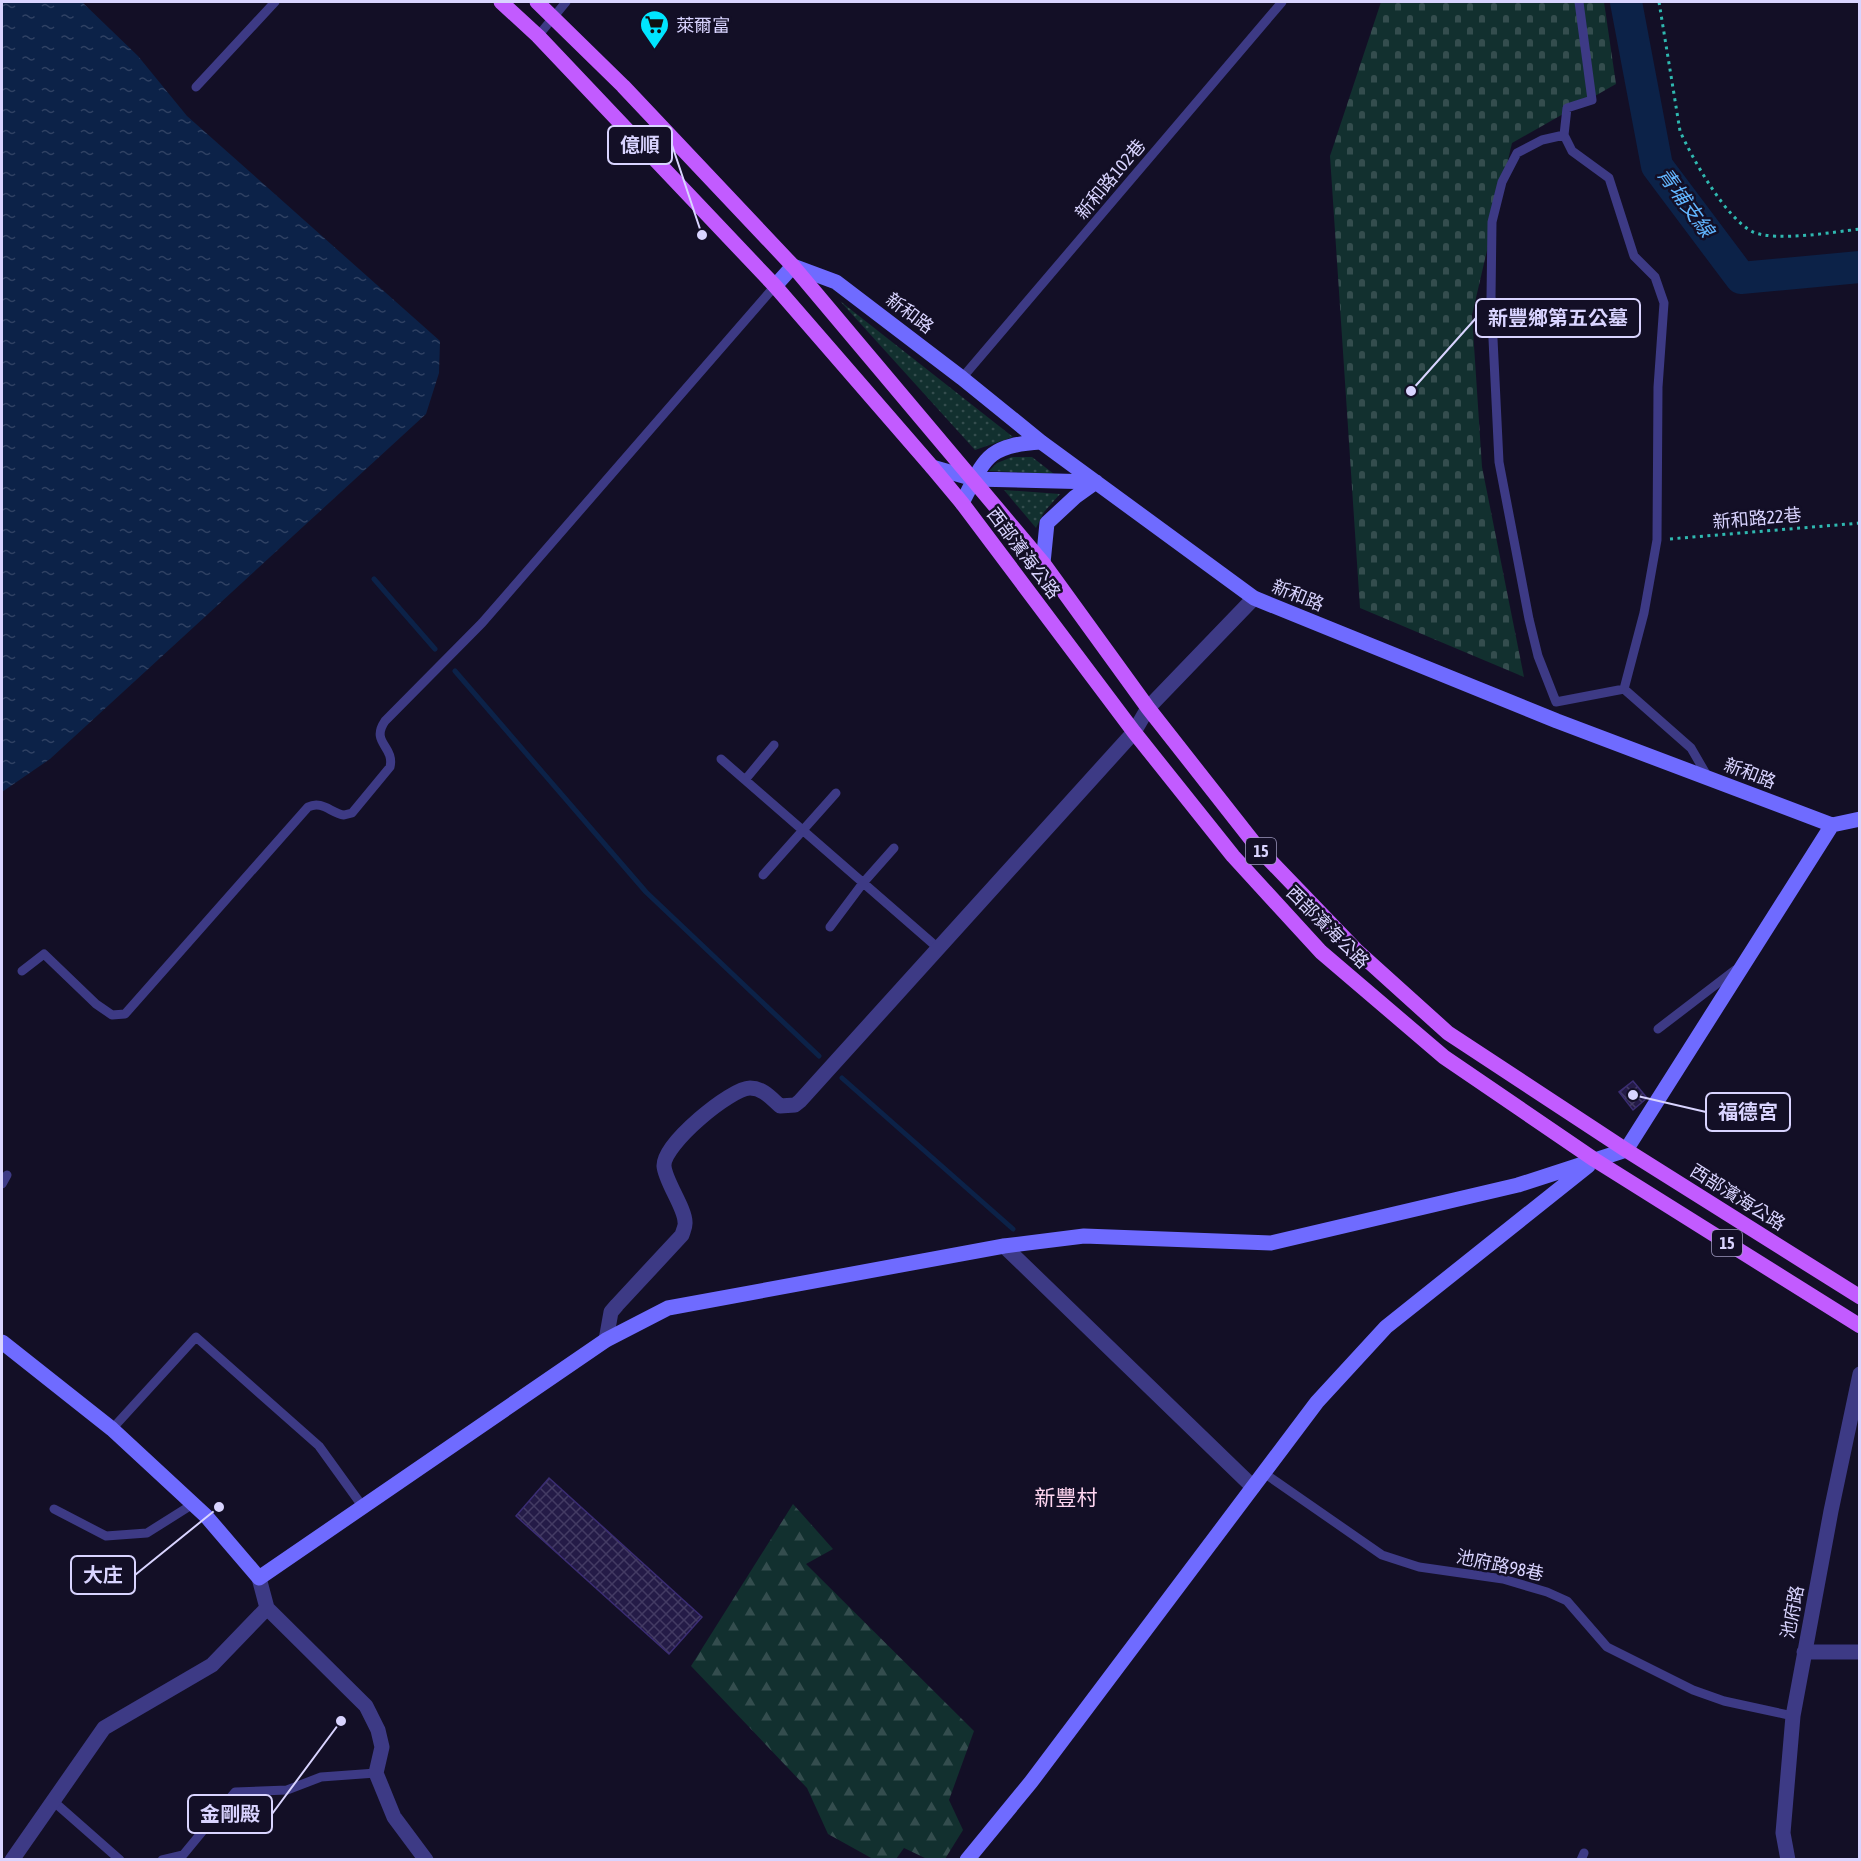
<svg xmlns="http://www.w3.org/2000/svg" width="1861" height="1861" viewBox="0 0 1861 1861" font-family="'Asap Condensed','Noto Sans TC',sans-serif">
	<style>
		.grass { fill: url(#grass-dots) }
		.forest { fill: url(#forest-firs) }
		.cemetery { fill: url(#cemetery-stones) }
		.water { fill: url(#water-ripples) }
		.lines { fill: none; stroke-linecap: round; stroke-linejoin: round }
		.stream { stroke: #0c2248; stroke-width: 5 }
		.river { stroke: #0c2248; stroke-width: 32 }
		.building { fill: url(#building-cross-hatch); stroke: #3b2d73; stroke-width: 1.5 }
		.path { stroke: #2fb8b0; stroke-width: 3; stroke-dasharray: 3 4.5; stroke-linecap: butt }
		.lane { stroke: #3d3a85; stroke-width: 9 }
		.street { stroke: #3d3a85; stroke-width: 15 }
		.secondary { stroke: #6f6bff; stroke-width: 15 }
		.primary { stroke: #c25bff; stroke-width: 15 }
		.labels { text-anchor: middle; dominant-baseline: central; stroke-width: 5; stroke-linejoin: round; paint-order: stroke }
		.shield { fill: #130f26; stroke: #9e99be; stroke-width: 1.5 }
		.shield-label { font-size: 16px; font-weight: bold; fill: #d9d4ff }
		.poi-label { font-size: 18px; fill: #d9d4ff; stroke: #130f26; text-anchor: start }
		.street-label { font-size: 18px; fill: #d9d4ff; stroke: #130f26 }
		.water-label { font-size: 20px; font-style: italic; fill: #62b6ff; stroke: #130f26 }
		.quarter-label { font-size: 21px; fill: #ffd6f0; stroke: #130f26 }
		.leader { fill: none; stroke: #d9d4ff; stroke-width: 2 }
		.callout-dot { fill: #d9d4ff; stroke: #130f26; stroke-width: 2 }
		.callout { fill: #130f26; stroke: #d9d4ff; stroke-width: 2 }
		.callout-label { font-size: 20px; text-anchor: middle; font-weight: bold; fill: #d9d4ff }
	</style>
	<defs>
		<pattern id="grass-dots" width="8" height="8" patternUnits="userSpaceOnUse" patternTransform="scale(1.5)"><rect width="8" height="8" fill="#12302f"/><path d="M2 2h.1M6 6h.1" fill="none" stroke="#344d4e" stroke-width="1.8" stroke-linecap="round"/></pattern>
		<pattern id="forest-firs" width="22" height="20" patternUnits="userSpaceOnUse" patternTransform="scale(1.5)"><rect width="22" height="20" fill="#12302f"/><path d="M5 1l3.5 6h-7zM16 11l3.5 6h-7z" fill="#344d4e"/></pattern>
		<pattern id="cemetery-stones" width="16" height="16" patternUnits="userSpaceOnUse" patternTransform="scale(1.5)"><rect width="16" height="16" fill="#12302f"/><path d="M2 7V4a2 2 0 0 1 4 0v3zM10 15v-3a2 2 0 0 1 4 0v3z" fill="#344d4e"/></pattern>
		<pattern id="water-ripples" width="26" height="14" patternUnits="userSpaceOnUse" patternTransform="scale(1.5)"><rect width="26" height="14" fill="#0c2248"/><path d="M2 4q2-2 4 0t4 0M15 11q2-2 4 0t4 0" fill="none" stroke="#2f4163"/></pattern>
		<pattern id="building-cross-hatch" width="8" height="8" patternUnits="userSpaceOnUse" patternTransform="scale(1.5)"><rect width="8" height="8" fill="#241b47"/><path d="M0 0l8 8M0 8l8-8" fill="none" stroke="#433b63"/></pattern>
	</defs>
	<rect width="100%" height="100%" fill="#130f26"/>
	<path class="grass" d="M840 301 1013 437 975 450Z
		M1012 457H1032L1054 474 989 471 997 463Z
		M1004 490 1060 494 1044 512 1036 528Z"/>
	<path class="forest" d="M793 1504 833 1549 806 1564 974 1731 949 1800 963 1830 945 1859H927L904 1848 896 1859H873L828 1834 807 1788 691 1666Z"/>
	<path class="cemetery" d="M1381 2H1604L1616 84 1512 143 1472 315 1482 467 1524 677 1360 608 1330 156Z"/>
	<path class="water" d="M2 2H82L138 56 187 116 440 341 439 373 426 414 50 759 2 792Z"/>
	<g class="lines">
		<path class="stream" d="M374 579 435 649
			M455 671 646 892 819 1056
			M842 1078 1013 1229"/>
		<path class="river" d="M1626 2 1657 166 1741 278 1860 267"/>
	</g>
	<path class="building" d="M1633 1081 1647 1098 1633 1110 1619 1092Z
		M549 1478 702 1617 669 1654 516 1516Z"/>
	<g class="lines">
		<path class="path" d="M1659 2 1680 131C1692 158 1726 219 1753 232 1776 242 1834 232 1860 229
			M1670 539 1860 523"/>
		<path class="lane" d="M1579 2 1592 100 1567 108 1564 135 1542 140 1517 153 1502 182 1492 222 1491 298 1499 462 1529 619 1538 656 1556 702 1624 689 1691 748 1709 779
			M538 36 566 2
			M196 87 275 2
			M1564 135 1572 151 1609 178 1634 256 1655 277 1664 303 1658 387 1657 540 1644 613 1624 689
			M962 378 1282 2
			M721 759 938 948
			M745 780 774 745
			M763 875 836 793
			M830 927 863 883 894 848
			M22 971 44 954 96 1004 112 1015 125 1014 308 807C322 800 331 813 344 815L352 813 390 767C395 746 370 743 385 721L482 623 775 286
			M1658 1029 1735 970
			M2 1184 7 1175
			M112 1429 196 1337 319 1446 363 1507
			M1264 1473 1382 1555 1419 1567 1503 1579 1547 1592 1567 1601 1607 1647 1693 1690 1724 1701 1793 1716
			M54 1509 106 1536 147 1533 193 1504
			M53 1801 120 1860
			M162 1860 183 1855 235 1792 287 1790 321 1777 376 1773
			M1581 1860 1584 1853"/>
		<path class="street" d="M1004 1246 1253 1487
			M606 1340 611 1312 617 1305 682 1235C683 1231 686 1225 685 1222 685 1208 665 1181 664 1166 663 1144 731 1088 750 1088 763 1088 771 1098 780 1106L795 1105 800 1101 1134 732 1148 708 1254 598
			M259 1578 267 1608 366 1706 378 1730 382 1747 376 1773 394 1817 426 1860
			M1804 1652H1860
			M12 1860 104 1728 212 1665 267 1608
			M1788 1860 1783 1833 1793 1716 1831 1511 1860 1374"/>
		<path class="secondary" d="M775 286 793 266 836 282 962 378 1041 442 1254 598 1557 721 1832 825 1860 819
			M932 467 974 479 1096 482
			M962 503C985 459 986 445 1041 442
			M1043 563 1047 523 1075 497 1096 482
			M2 1342 112 1429 206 1516 259 1578 606 1340 668 1308 1004 1246 1084 1236 1271 1243 1518 1185 1626 1150 1832 825
			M967 1860 1031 1782 1317 1402 1386 1327 1588 1166"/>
		<path class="primary" d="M501 2 538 36 775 286 932 467 962 503 1134 732 1233 856 1321 952 1444 1057 1595 1160 1860 1326
			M537 2 623 86 793 266 1043 563 1148 708 1258 848 1356 950 1448 1033 1626 1150 1860 1297"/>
	</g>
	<defs>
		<symbol id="supermarket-pin" viewBox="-11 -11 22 30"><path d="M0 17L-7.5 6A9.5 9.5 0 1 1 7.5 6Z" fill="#00e5ff" stroke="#130f26"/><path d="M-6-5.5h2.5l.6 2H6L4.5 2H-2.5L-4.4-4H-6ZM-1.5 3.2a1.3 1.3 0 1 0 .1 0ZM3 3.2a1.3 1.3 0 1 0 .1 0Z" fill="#111"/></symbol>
	</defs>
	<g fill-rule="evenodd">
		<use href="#supermarket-pin" x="638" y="8" width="33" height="45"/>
	</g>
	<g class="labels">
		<g class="shield">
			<rect x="1246" y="838" width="30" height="26" rx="4.5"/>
			<rect x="1712" y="1230" width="30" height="26" rx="4.5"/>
		</g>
		<g class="shield-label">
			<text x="1261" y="851">15</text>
			<text x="1727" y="1243">15</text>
		</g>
		<g class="poi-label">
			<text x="676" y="25">萊爾富</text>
		</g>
		<g class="street-label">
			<text transform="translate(1110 179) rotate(-50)">新和路102巷</text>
			<text transform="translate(910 313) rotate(37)">新和路</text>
			<text transform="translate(1757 518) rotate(-5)">新和路22巷</text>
			<text transform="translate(1024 553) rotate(53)">西部濱海公路</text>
			<text transform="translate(1298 595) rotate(22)">新和路</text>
			<text transform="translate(1750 773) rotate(21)">新和路</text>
			<text transform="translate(1328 927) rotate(45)">西部濱海公路</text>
			<text transform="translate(1738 1197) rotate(32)">西部濱海公路</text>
			<text transform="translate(1500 1565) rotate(12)">池府路98巷</text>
			<text transform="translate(1792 1612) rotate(-79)">池府路</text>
		</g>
		<g class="water-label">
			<text transform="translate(1686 202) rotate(54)">青埔支線</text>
		</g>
		<g class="quarter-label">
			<text x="1066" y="1497">新豐村</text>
		</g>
	</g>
	<path class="leader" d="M702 235L672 145M1411 391L1476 318M1633 1095L1706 1112M219 1507L135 1575M341 1721L272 1814"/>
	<g class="callout-dot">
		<circle cx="702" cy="235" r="6"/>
		<circle cx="1411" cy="391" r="6"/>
		<circle cx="1633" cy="1095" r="6"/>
		<circle cx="219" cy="1507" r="6"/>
		<circle cx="341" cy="1721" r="6"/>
	</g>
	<g class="callout">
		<rect x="608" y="126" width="64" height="38" rx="6"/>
		<rect x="1476" y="299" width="164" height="38" rx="6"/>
		<rect x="1706" y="1093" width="84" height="38" rx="6"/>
		<rect x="71" y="1556" width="64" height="38" rx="6"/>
		<rect x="188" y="1795" width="84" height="38" rx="6"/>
	</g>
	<g class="callout-label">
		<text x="640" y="152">億順</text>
		<text x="1558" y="325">新豐鄉第五公墓</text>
		<text x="1748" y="1119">福德宮</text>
		<text x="103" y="1582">大庄</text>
		<text x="230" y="1821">金剛殿</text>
	</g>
	<rect width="1861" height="1861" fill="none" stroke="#d9d4ff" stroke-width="6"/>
</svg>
